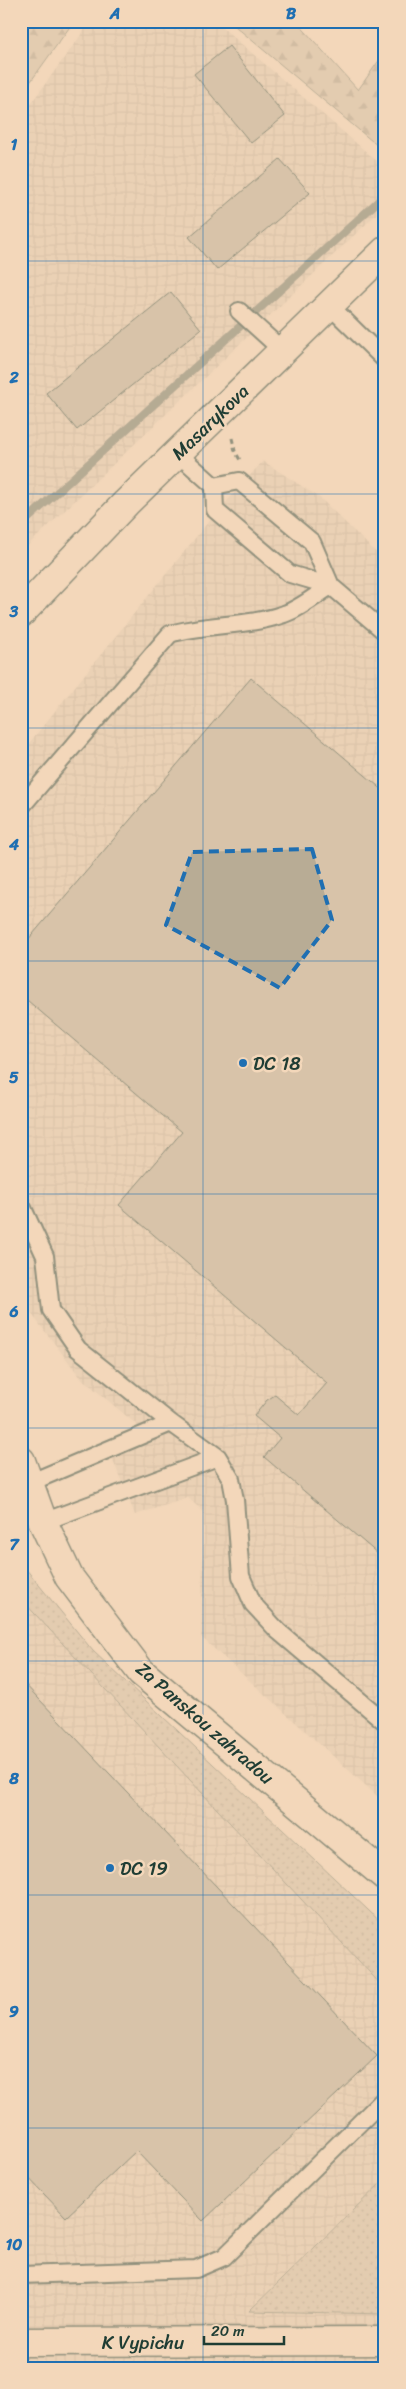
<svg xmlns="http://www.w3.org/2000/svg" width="406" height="2389" viewBox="0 0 406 2389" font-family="Sriracha,sans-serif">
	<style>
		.industrial { fill: url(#industrial-grid) }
		.grass { fill: url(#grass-dots); stroke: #787e6c }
		.forest { fill: url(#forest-firs); stroke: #787e6c }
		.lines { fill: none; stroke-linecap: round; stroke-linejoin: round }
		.stream { stroke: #6c7565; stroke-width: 8 }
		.building { fill: #b8ac95; stroke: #1f3d34 }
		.lane-casing { stroke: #1f3d34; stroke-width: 20 }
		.street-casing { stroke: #1f3d34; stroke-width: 31 }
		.secondary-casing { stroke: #1f3d34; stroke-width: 31 }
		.path { stroke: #1f3d34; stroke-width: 3; stroke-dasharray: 5 4; stroke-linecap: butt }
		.lane { stroke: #f3d7ba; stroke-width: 16 }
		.street { stroke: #f3d7ba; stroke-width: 28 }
		.secondary { stroke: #f3d7ba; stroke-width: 28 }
		.marked { fill: none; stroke: #1f6fb2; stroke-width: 4; stroke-dasharray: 10 6; stroke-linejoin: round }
		.grid { fill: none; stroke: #1f6fb2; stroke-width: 1; stroke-opacity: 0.55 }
		.poi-dot { fill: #1f6fb2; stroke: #f3d7ba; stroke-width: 2 }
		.labels { text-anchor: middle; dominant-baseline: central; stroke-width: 5; stroke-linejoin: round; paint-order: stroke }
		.street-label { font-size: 19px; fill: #1f3d34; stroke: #f3d7ba }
		.poi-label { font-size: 19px; fill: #1f3d34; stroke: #f3d7ba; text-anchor: start }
		.neatline { fill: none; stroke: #1f6fb2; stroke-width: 2 }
		.grid-label { font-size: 16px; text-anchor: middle; font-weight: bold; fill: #1f6fb2 }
	</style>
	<defs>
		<pattern id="industrial-grid" width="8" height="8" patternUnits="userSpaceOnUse" patternTransform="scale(1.25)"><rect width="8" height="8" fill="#e1caaf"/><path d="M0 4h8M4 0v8" fill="none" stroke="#c1ae97"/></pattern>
		<pattern id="grass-dots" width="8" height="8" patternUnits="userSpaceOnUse" patternTransform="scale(1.25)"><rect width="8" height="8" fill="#d1bea4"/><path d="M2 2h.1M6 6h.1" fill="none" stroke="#a99c86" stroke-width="1.8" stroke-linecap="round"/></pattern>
		<pattern id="forest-firs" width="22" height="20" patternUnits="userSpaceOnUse" patternTransform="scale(1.25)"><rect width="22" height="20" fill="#d1bea4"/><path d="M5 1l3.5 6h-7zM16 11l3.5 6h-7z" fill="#a99c86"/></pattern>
	</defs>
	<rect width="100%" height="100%" fill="#f3d7ba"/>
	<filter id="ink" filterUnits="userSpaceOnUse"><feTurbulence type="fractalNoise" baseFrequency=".02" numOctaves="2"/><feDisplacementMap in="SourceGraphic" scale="10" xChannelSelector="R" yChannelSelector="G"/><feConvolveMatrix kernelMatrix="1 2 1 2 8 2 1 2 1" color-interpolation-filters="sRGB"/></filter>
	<g filter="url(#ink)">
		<path class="industrial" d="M91 21H215L385 168V206L21 552V117Z
			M263 461 320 498 385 561V1803L201 1637 204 1512 188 1498 135 1515 108 1448 143 1430 81 1378 30 1312 21 1292V753L209 521Z
			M21 1599 385 1989V2179L249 2310 385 2314V2368H21Z"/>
		<path class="grass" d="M21 1563 93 1651 385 1926V1989L21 1599Z
			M385 2179V2314L249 2311Z"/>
		<path class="forest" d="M21 21H74L21 95Z
			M229 21H296L358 90 385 52V152Z"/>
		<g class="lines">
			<path class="stream" d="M21 525 385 195"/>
		</g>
		<path class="building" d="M229 46 285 116 251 143 194 74Z
			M280 159 310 193 217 270 189 237Z
			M171 292 201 329 77 430 46 393Z
			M251 678 385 792V1560L264 1457 280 1438 254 1416 267 1400 275 1395 299 1415 327 1383 119 1205 182 1132 21 995V948Z
			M21 1680 377 2056 203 2221 136 2151 66 2217 21 2170Z"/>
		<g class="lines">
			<defs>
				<path id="lane" d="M329 305 385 360
					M239 311 283 351
					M177 453 214 486 215 510 290 574 331 586 385 632
					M214 486 239 481 312 542 331 586
					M21 807 170 634C207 623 248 627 284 614 300 609 316 595 331 586
					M21 1204 45 1256 51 1310 78 1349 171 1423 218 1457 231 1479 235 1500 241 1576 253 1604 278 1631 385 1722
					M29 1483 171 1423
					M43 1522 218 1457
					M21 2275 196 2269 224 2257 385 2098"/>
				<path id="street" d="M21 1461 43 1522 69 1577 141 1672 385 1876
					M21 2342 385 2341"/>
				<path id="secondary" d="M21 613 126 503 385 251"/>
			</defs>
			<use href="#lane" class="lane-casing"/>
			<use href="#street" class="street-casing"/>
			<use href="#secondary" class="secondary-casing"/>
			<path class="path" d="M232 438 235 451 240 460"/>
			<use href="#lane" class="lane"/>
			<use href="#street" class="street"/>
			<use href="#secondary" class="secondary"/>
		</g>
	</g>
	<path d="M0 0H406V2389H0ZM312 849 332 920 280 988 166 925 192 852Z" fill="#f3d7ba" fill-opacity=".55" fill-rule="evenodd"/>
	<path class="marked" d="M312 849 332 920 280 988 166 925 192 852Z"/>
	<path class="grid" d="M203 21V2368M21 261H385M21 494H385M21 728H385M21 961H385M21 1194H385M21 1428H385M21 1661H385M21 1895H385M21 2128H385"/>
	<g class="poi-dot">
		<circle cx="243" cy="1063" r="5"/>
		<circle cx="110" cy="1868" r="5"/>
	</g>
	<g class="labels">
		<g class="street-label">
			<text transform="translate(210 422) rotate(-44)">Masarykova</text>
			<text transform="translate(205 1723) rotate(41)">Za Panskou zahradou</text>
			<text x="143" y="2342">K Vypichu</text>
		</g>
		<g class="poi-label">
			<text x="253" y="1063">DC 18</text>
			<text x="120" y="1868">DC 19</text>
		</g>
	</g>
	<rect width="406" height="2389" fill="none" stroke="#f3d7ba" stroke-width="55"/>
	<path d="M204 2336v8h80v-8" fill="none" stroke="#1f3d34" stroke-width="2.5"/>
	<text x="211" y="2336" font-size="15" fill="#1f3d34" stroke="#f3d7ba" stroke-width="4" paint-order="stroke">20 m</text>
	<rect x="28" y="28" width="350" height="2334" class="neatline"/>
	<g class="grid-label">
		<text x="115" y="19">A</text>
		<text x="291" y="19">B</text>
		<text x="14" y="150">1</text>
		<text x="14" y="383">2</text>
		<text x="14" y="617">3</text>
		<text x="14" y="850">4</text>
		<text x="14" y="1083">5</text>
		<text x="14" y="1317">6</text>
		<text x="14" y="1550">7</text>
		<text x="14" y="1784">8</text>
		<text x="14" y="2017">9</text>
		<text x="14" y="2250">10</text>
	</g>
</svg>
